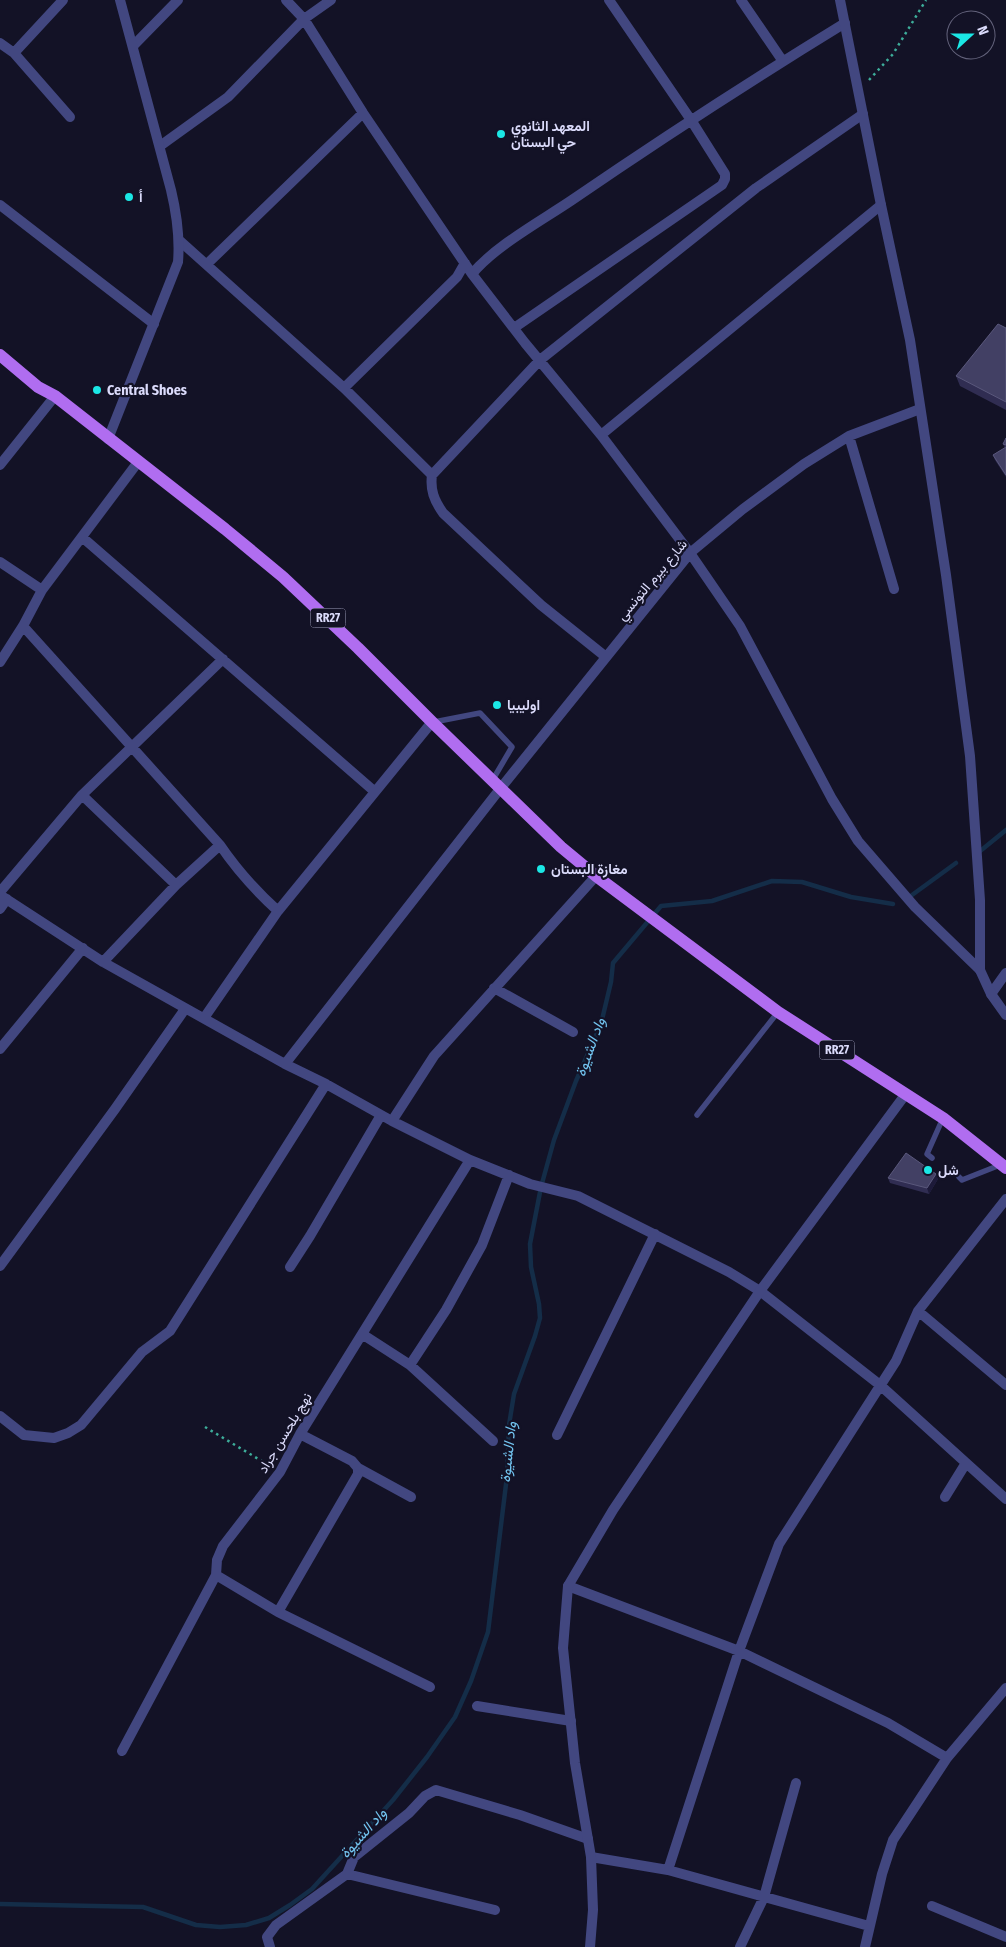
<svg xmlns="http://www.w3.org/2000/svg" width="1006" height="1947" viewBox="0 0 1006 1947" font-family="'Fira Sans Condensed',Vazirmatn,sans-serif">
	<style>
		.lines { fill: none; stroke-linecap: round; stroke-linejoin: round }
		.stream { stroke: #142d48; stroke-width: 4.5 }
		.path { stroke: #3dad9a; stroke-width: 2.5; stroke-dasharray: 2.5 4; stroke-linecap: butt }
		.service { stroke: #424780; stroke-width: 5.5 }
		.minor { stroke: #424780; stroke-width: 10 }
		.tertiary { stroke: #424780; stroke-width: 10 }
		.primary { stroke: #b06df0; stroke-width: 12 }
		.wall { fill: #302d52 }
		.shaded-wall { fill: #1d1a39 }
		.building { fill: #424064; stroke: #5a587c }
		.poi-dot { fill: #1be7e5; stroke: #131226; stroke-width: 2 }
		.labels { text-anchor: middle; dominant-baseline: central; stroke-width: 4.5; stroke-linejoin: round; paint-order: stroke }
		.shield { fill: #131226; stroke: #9f9fbb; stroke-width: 1 }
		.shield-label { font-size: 12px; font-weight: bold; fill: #dbdbfb }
		.poi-label { font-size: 14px; font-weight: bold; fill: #dbdbfb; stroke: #131226; text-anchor: start }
		.street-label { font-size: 14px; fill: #dbdbfb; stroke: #131226 }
		.water-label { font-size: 15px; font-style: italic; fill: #73c5f1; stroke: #131226 }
	</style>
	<rect width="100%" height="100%" fill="#131226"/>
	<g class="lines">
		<path class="stream" d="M979 852 1006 830
			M912 895 956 863
			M0 1904 143 1907 196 1925 220 1927 246 1925 269 1918 290 1905 312 1889 393 1800 427 1757 455 1717 471 1681 488 1632 507 1476 509 1425 514 1394 535 1336 540 1318 539 1304 531 1267 530 1244 541 1187 554 1140 576 1081 601 1024 611 982 613 963 661 906 712 901 772 881 802 882 851 897 893 904"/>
		<path class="path" d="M869 80 893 54 926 0
			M205 1427 270 1466"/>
		<path class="service" d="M434 722 480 713 512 747 492 781
			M697 1115 778 1012
			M932 1158 927 1154 943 1118
			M959 1177 962 1180 1000 1165"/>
		<path class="minor" d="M286 0 304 19 363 113 472 274 525 343 601 435 690 553 740 626 832 799 858 841 915 907 980 970
			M741 0 782 60
			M0 43 14 53 70 117
			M133 46 178 0
			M14 53 63 0
			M160 146 228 97 304 19 331 0
			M0 205 154 324
			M180 241 344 388 432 475
			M207 264 363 113
			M472 274C495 246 541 221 572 200 661 139 752 80 845 23
			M514 328 722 185 725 179V174L691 120 609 0
			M344 388 457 277 465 263
			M601 435 881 205
			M849 436 894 589
			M0 465 55 396
			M82 537 374 791
			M0 562 42 590
			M23 626 220 845C237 870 256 891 278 911
			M606 657 541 605 443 513C434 500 430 490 432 475L540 360 756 188 863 114
			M0 662 23 626 42 590 138 462
			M82 795 176 885
			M0 892 82 795 223 659
			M0 895 103 962 285 1064 326 1084 392 1121 470 1160 530 1184 578 1196 729 1272 760 1291 880 1385 1006 1499
			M0 909 7 899
			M103 962 176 885 220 845
			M494 988 573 1032
			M991 994 1006 973
			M204 1018 278 911 432 722
			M0 1049 83 948
			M285 1064 500 789 690 553 743 509 804 464 849 436 920 409
			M392 1121 434 1056 596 876
			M0 1266 115 1109 185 1009
			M290 1267 310 1236 381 1115
			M918 1311 1006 1385
			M362 1334 410 1365 493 1441
			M410 1365 446 1310 482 1245 509 1175
			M0 1416 24 1435 54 1438 68 1433 81 1425 142 1352 170 1331 326 1084
			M557 1435 655 1234
			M358 1468 411 1497
			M945 1497 966 1463
			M216 1575 278 1612 430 1687
			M568 1586 739 1651 888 1723 947 1758
			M278 1612 358 1474V1468L352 1461 300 1434
			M477 1706 571 1721
			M122 1751 216 1575 217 1560 223 1546 280 1472 300 1434 470 1160
			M591 1857 668 1870 869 1926
			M668 1870 739 1651 779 1544 896 1361 918 1311 1006 1199
			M932 1906 1006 1937
			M495 1910 347 1874 354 1857 409 1813 425 1796 436 1790 520 1815 588 1839
			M270 1947 267 1937 276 1925 347 1874
			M740 1947 764 1897 796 1783
			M865 1947 882 1874 893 1840 947 1758 1006 1688"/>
		<path class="tertiary" d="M840 0 881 205 910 340 946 575 970 756 980 900V970L991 994 1006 1015
			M108 439 178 262C180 237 177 215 171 190L120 0
			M590 1947 593 1910 591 1857 575 1763 563 1648 568 1586 613 1510 760 1291 905 1095"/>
		<path class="primary" d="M0 355 38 387 55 396 225 529 283 577 358 648 432 722 561 847 596 876 778 1012 943 1118 1006 1168"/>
	</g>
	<path class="wall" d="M1006 328V410L960 386 956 376Z
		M1006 438V477L995 460 993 455 1005 448 1003 444Z
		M936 1174 938 1179 929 1194 890 1183 888 1178Z"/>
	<path class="shaded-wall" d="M936 1174 938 1179 929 1194 927 1188Z"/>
	<path class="building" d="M998 324 1006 328V402L956 376Z
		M1006 438V445L1003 444Z
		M1006 447V475L993 455Z
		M906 1153 936 1174 927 1188 888 1178Z"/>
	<g class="poi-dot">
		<circle cx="501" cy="134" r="5"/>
		<circle cx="129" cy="197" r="5"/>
		<circle cx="97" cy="390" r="5"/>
		<circle cx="497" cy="705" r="5"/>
		<circle cx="541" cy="869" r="5"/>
		<circle cx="928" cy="1170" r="5"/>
	</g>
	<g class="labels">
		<g class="shield">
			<rect x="310.5" y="608.5" width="35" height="19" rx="4"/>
			<rect x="819.5" y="1040.5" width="35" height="19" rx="4"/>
		</g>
		<g class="shield-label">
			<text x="328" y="618">RR27</text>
			<text x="837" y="1050">RR27</text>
		</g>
		<g class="poi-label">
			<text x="511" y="126">المعهد الثانوي<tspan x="511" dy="16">حي البستان</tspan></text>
			<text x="139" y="197">أ</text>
			<text x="107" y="390">Central Shoes</text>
			<text x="507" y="705">اوليبيا</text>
			<text x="551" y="869">مغازة البستان</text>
			<text x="938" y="1170">شل</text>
		</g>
		<g class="street-label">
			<text transform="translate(652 580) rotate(-50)">شارع بيرم التونسي</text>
			<text transform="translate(285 1433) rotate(-59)">نهج بلحسن جراد</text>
		</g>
		<g class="water-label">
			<text transform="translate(590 1047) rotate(-70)">واد الشيوة</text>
			<text transform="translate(508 1452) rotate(-84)">واد الشيوة</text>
			<text transform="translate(363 1833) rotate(-48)">واد الشيوة</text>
		</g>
	</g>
	<g transform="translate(971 35) rotate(69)"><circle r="24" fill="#131226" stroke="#63627b"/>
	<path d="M0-4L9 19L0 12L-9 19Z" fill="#1be7e5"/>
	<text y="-8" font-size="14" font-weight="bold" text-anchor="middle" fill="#dbdbfb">N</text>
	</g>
</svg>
